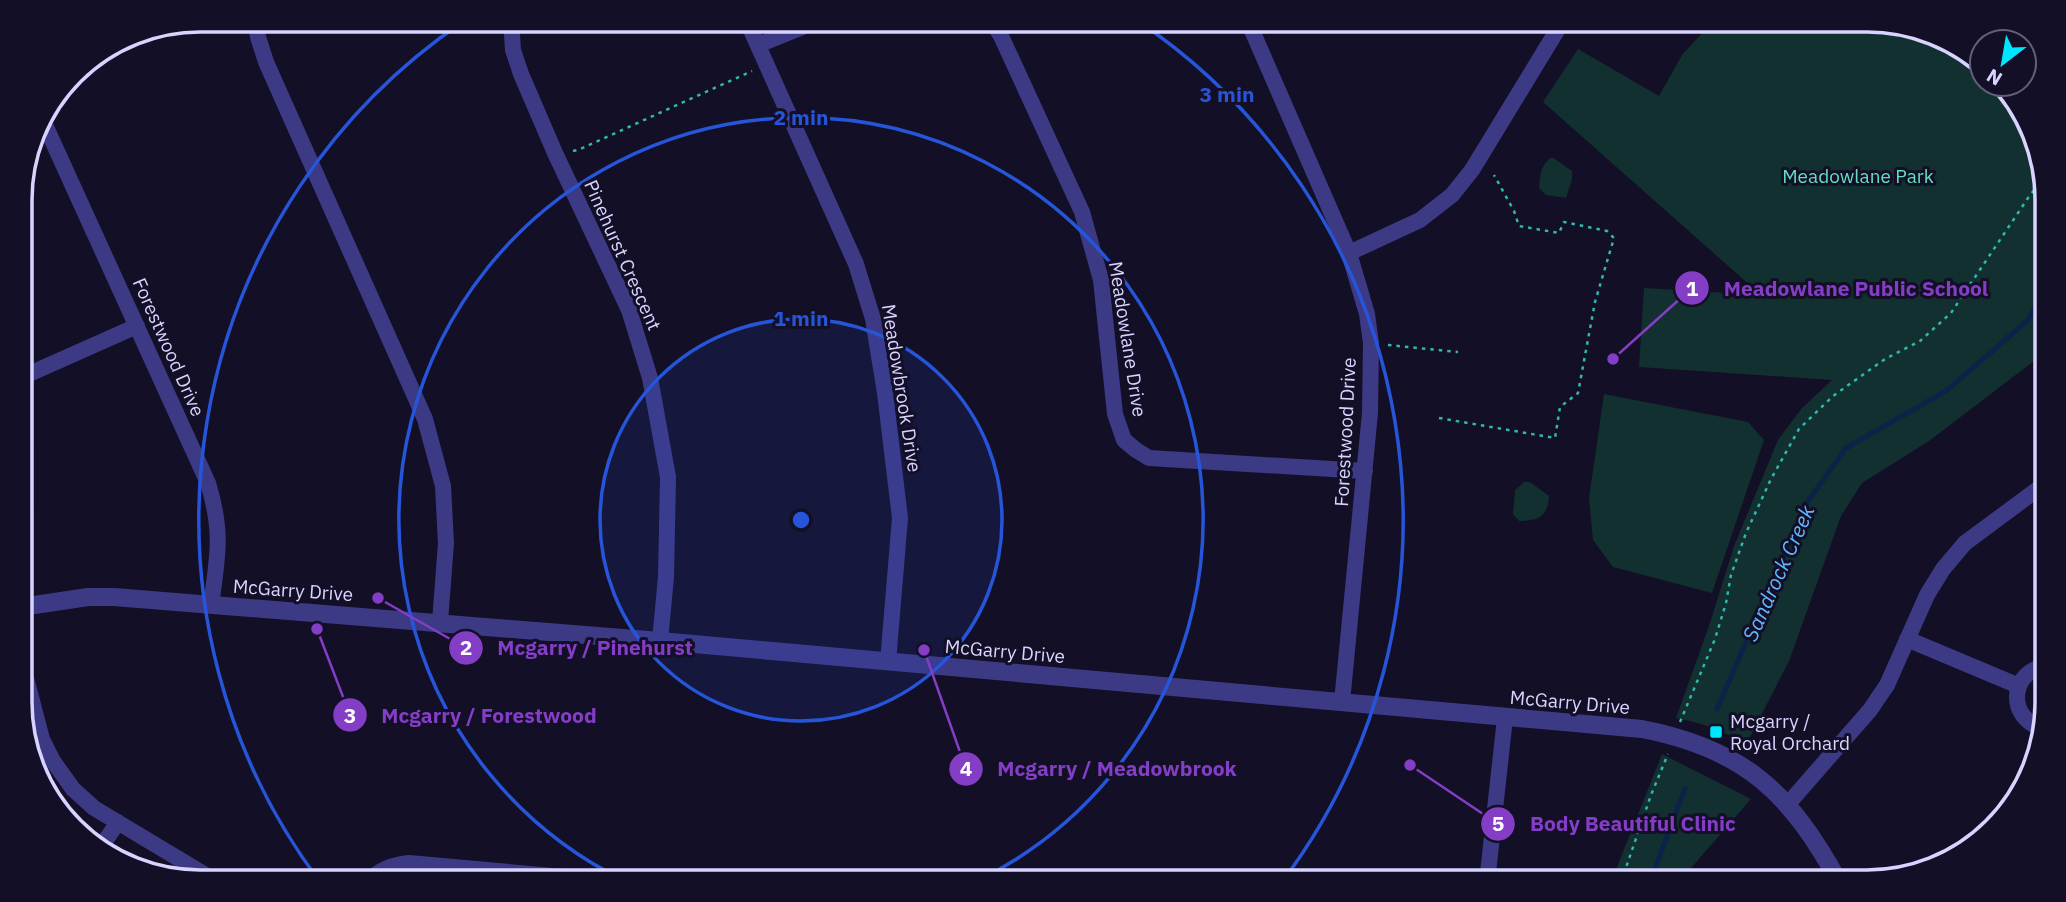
<svg xmlns="http://www.w3.org/2000/svg" width="2066" height="902" viewBox="0 0 2066 902" font-family="'IBM Plex Sans',sans-serif">
	<style>
		.green { fill: #12302f }
		.lines { fill: none; stroke-linecap: round; stroke-linejoin: round }
		.stream { stroke: #0c2248; stroke-width: 5 }
		.path { stroke: #2fb8b0; stroke-width: 2.5; stroke-dasharray: 3.5 5; stroke-linecap: butt }
		.minor { stroke: #3d3a85; stroke-width: 16 }
		.tertiary { stroke: #3d3a85; stroke-width: 18 }
		.ring { fill: none; stroke: #2655da; stroke-width: 3.5 }
		.poi-dot { fill: #00e5ff; stroke: #130f26; stroke-width: 2.5 }
		.labels { text-anchor: middle; dominant-baseline: central; stroke-width: 6; stroke-linejoin: round; paint-order: stroke }
		.park-label { font-size: 19px; fill: #5fe0c0; stroke: #130f26 }
		.street-label { font-size: 19px; fill: #d9d4ff; stroke: #130f26 }
		.poi-label { font-size: 19px; fill: #d9d4ff; stroke: #130f26; text-anchor: start }
		.water-label { font-size: 21px; font-style: italic; fill: #62b6ff; stroke: #130f26 }
		.rim { fill: none; stroke: #d9d4ff; stroke-width: 3.5 }
		.centre { fill: #2655da; stroke: #130f26; stroke-width: 3.5 }
		.ring-label { font-size: 21px; text-anchor: middle; font-weight: bold; fill: #2655da; stroke: #130f26; stroke-width: 6; stroke-linejoin: round; paint-order: stroke }
		.leader { fill: none; stroke: #843dc5; stroke-width: 2.5 }
		.callout-dot { fill: #843dc5; stroke: #130f26; stroke-width: 2.5 }
		.mark-label { font-size: 21px; text-anchor: middle; font-weight: bold; fill: #fff }
		.callout-label { font-size: 21px; text-anchor: middle; font-weight: bold; fill: #843dc5; stroke: #130f26; stroke-width: 6; stroke-linejoin: round; paint-order: stroke }
	</style>
	<rect width="100%" height="100%" fill="#130f26"/>
	<path class="green" d="M1715 19H1867L1935 33 1982 69V84H2002L2009 89 2045 175 2046 345 2038 358 1929 441 1862 483 1841 516 1789 661 1746 745C1724 731 1702 723 1676 718L1710 623 1734 546 1778 440 1802 408 1832 380 1639 367 1644 288 1761 295 1543 102 1578 49 1659 96 1682 55Z
		M1552 157 1572 171V179L1566 198 1546 195 1539 188C1540 175 1541 164 1552 157Z
		M1604 394 1748 422 1764 440 1712 593 1613 567 1593 540 1589 498Z
		M1524 482H1530L1549 496C1548 516 1539 521 1519 521L1513 514 1515 490Z
		M1662 754 1751 799 1691 868 1686 882H1611Z"/>
	<g class="lines">
		<path class="stream" d="M1717 709 1806 504 1846 448 1946 391 2028 320 2045 290
			M1650 882 1685 788"/>
		<path class="path" d="M573 151 578 150 752 71
			M1388 345 1458 352
			M1439 418 1555 438 1560 407 1578 393 1595 302 1614 238 1607 231 1564 222 1559 233 1519 226 1514 211 1494 175
			M1680 722 1715 639 1726 603 1731 575 1746 533 1771 479 1799 429 1833 396 1885 359 1920 341 1951 313 2028 198 2045 176
			M1621 882 1651 795 1668 754"/>
		<path class="minor" d="M255 19 258 37 266 62 425 419 443 486 446 543 440 622
			M511 19 513 50 521 74 555 153 629 310 650 378 668 477 666 577 660 641
			M746 19 856 264 873 319 885 393 900 518 888 662
			M990 19 1001 36 1082 212 1101 280 1115 414 1124 440 1136 450 1149 458 1365 471
			M1247 19 1349 253 1367 314 1371 343 1370 413 1342 702
			M758 45 822 19
			M41 116 208 483C223 532 218 555 211 605
			M1349 253 1420 220 1452 195 1472 170 1564 19
			M20 378 137 326
			M1907 639 2019 686
			M21 659 42 739 53 761 73 789 94 808 219 883
			M2042 728C2006 718 2010 670 2047 666
			M1788 804 1870 710 1887 685 1927 595 1943 569 1965 543 2046 483
			M101 847 118 822
			M1487 882 1505 718
			M367 883C379 869 392 865 409 863L631 883"/>
		<path class="tertiary" d="M21 607 88 597H114L660 641 1642 729C1745 749 1790 793 1839 882"/>
	</g>
	<circle cx="801" cy="520" r="201" fill="#2655da" fill-opacity=".12"/>
	<g class="ring">
		<circle cx="801" cy="520" r="201"/>
		<path d="M625 881A402 402 0 1 1 977 881"/>
		<path d="M320 882A602 602 0 0 1 464 21M1138 21A602 602 0 0 1 1282 882"/>
	</g>
	<rect class="poi-dot" x="1709" y="725" width="14" height="14" rx="3.5"/>
	<g class="labels">
		<g class="park-label">
			<text x="1858" y="176">Meadowlane Park</text>
		</g>
		<g class="street-label">
			<text transform="translate(623 255) rotate(66)">Pinehurst Crescent</text>
			<text transform="translate(1128 339) rotate(81)">Meadowlane Drive</text>
			<text transform="translate(169 347) rotate(66)">Forestwood Drive</text>
			<text transform="translate(902 388) rotate(81)">Meadowbrook Drive</text>
			<text transform="translate(1345 432) rotate(-87)">Forestwood Drive</text>
			<text transform="translate(293 590) rotate(4)">McGarry Drive</text>
			<text transform="translate(1005 651) rotate(5)">McGarry Drive</text>
			<text transform="translate(1570 702) rotate(5)">McGarry Drive</text>
		</g>
		<g class="poi-label">
			<text x="1730" y="721">Mcgarry /<tspan x="1730" dy="22">Royal Orchard</tspan></text>
		</g>
		<g class="water-label">
			<text transform="translate(1778 573) rotate(-66)">Sandrock Creek</text>
		</g>
	</g>
	<path d="M0 0H2066V902H0ZM200 32H1867A168 168 0 0 1 2035 200V702A168 168 0 0 1 1867 870H200A168 168 0 0 1 32 702V200A168 168 0 0 1 200 32Z" fill="#130f26" fill-rule="evenodd"/>
	<path class="rim" d="M200 32H1867A168 168 0 0 1 2035 200V702A168 168 0 0 1 1867 870H200A168 168 0 0 1 32 702V200A168 168 0 0 1 200 32Z"/>
	<circle cx="801" cy="520" r="10" class="centre"/>
	<g class="ring-label">
		<text x="1227" y="102">3 min</text>
		<text x="801" y="125">2 min</text>
		<text x="801" y="326">1 min</text>
	</g>
	<path class="leader" d="M1613 359L1692 288M378 598L466 648M317 629L350 715M924 650L966 769M1410 765L1498 824"/>
	<g class="callout-dot">
		<circle cx="1613" cy="359" r="7"/>
		<circle cx="378" cy="598" r="7"/>
		<circle cx="317" cy="629" r="7"/>
		<circle cx="924" cy="650" r="7"/>
		<circle cx="1410" cy="765" r="7"/>
		<circle cx="1692" cy="288" r="18"/>
		<circle cx="466" cy="648" r="18"/>
		<circle cx="350" cy="715" r="18"/>
		<circle cx="966" cy="769" r="18"/>
		<circle cx="1498" cy="824" r="18"/>
	</g>
	<g class="mark-label">
		<text x="1692" y="296">1</text>
		<text x="466" y="655">2</text>
		<text x="350" y="723">3</text>
		<text x="966" y="776">4</text>
		<text x="1498" y="831">5</text>
	</g>
	<g class="callout-label">
		<text x="1856" y="296">Meadowlane Public School</text>
		<text x="595" y="655">Mcgarry / Pinehurst</text>
		<text x="489" y="723">Mcgarry / Forestwood</text>
		<text x="1117" y="776">Mcgarry / Meadowbrook</text>
		<text x="1633" y="831">Body Beautiful Clinic</text>
	</g>
	<g transform="translate(2003 63) rotate(211)"><circle r="33" fill="#130f26" stroke="#625e7d" stroke-width="2"/>
	<path d="M0-5L12 26L0 18L-12 26Z" fill="#00e5ff"/>
	<text y="-10" font-size="19" font-weight="bold" text-anchor="middle" fill="#d9d4ff">N</text>
	</g>
</svg>
